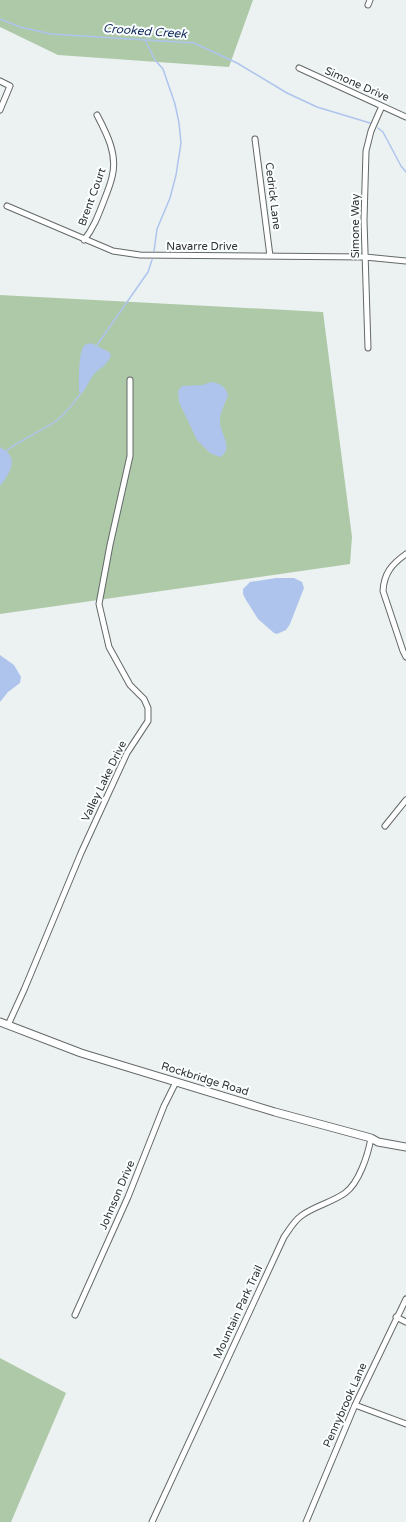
<svg xmlns="http://www.w3.org/2000/svg" width="406" height="1522" viewBox="0 0 406 1522" font-family="'Varela Round',sans-serif">
	<style>
		.green { fill: #aec9a8 }
		.water { fill: #aec4ed }
		.lines { fill: none; stroke-linecap: round; stroke-linejoin: round }
		.stream { stroke: #aec4ed; stroke-width: 1.5 }
		.minor-casing { stroke: #636868; stroke-width: 7 }
		.secondary-casing { stroke: #636868; stroke-width: 9 }
		.minor { stroke: #fff; stroke-width: 5 }
		.secondary { stroke: #fff; stroke-width: 7 }
		.labels { text-anchor: middle; dominant-baseline: central; stroke-width: 4; stroke-linejoin: round; paint-order: stroke }
		.street-label { font-size: 11px; fill: #313333; stroke: #fbffff }
		.water-label { font-size: 12px; font-style: italic; fill: #193062; stroke: #fbffff }
	</style>
	<rect width="100%" height="100%" fill="#ecf2f2"/>
	<path class="green" d="M0 0H253L229 67 58 55 0 27Z
		M0 295 323 312 352 537 350 564 0 614Z
		M0 1358 66 1393 11 1522H0Z"/>
	<path class="water" d="M91 343 109 352 111 355C106 368 99 367 92 377 88 382 87 388 82 393L79 392C79 383 78 350 85 345 86 344 89 344 91 343Z
		M211 382C220 383 226 387 228 395 225 404 219 414 220 423 221 434 234 449 220 457L210 453 197 440 179 402 178 391 182 386 203 385Z
		M0 447C2 449 6 450 8 453 18 463 6 478 0 486Z
		M276 578H294L302 582 304 588 290 624 286 630 277 634 274 633 258 619 246 600 243 594V589L250 582Z
		M0 655 14 665 21 677 20 683 8 692 0 702Z"/>
	<g class="lines">
		<path class="stream" d="M0 19 20 27 51 34 194 43 237 63 287 93 317 107 370 123
			M145 40 155 60 163 69 175 104 179 123 181 143 176 175 170 198 157 229 154 251
			M378 128 383 132 401 166 406 172
			M97 345 148 272 152 260
			M6 451C22 439 40 432 56 421 66 414 74 402 81 393"/>
		<defs>
			<path id="minor" d="M368 5 370 0
				M299 68 406 117
				M0 81 10 86 0 110
				M255 139 270 256
				M7 206 113 251 140 255 365 257 406 261
				M84 240C93 229 98 216 103 203 106 195 110 186 112 177 118 155 107 134 97 115
				M368 348 364 220 366 151 371 131 382 106
				M406 554C392 564 384 573 383 591L403 651 406 657
				M385 826 406 800
				M8 1025 24 990 81 853 127 753 148 721V708L144 699 130 685 109 647 99 604 110 545 130 456V380
				M75 1315 128 1197 164 1106 176 1082
				M396 1317 406 1322
				M355 1405 406 1424
				M152 1522 284 1237C289 1230 294 1221 301 1216 314 1206 331 1203 345 1193 359 1183 368 1155 371 1138
				M306 1522 355 1405 406 1299"/>
			<path id="secondary" d="M0 1022 81 1053 275 1112 371 1138 378 1142 406 1147"/>
		</defs>
		<use href="#minor" class="minor-casing"/>
		<use href="#secondary" class="secondary-casing"/>
		<use href="#minor" class="minor"/>
		<use href="#secondary" class="secondary"/>
	</g>
	<g class="labels">
		<g class="street-label">
			<text transform="translate(357 84) rotate(24)">Simone Drive</text>
			<text transform="translate(273 196) rotate(83)">Cedrick Lane</text>
			<text transform="translate(92 197) rotate(-70)">Brent Court</text>
			<text transform="translate(355 226) rotate(-90)">Simone Way</text>
			<text x="202" y="246">Navarre Drive</text>
			<text transform="translate(104 781) rotate(-64)">Valley Lake Drive</text>
			<text transform="translate(205 1079) rotate(17)">Rockbridge Road</text>
			<text transform="translate(117 1195) rotate(-67)">Johnson Drive</text>
			<text transform="translate(238 1312) rotate(-65)">Mountain Park Trail</text>
			<text transform="translate(345 1405) rotate(-66)">Pennybrook Lane</text>
		</g>
		<g class="water-label">
			<text transform="translate(145 31) rotate(4)">Crooked Creek</text>
		</g>
	</g>
</svg>
